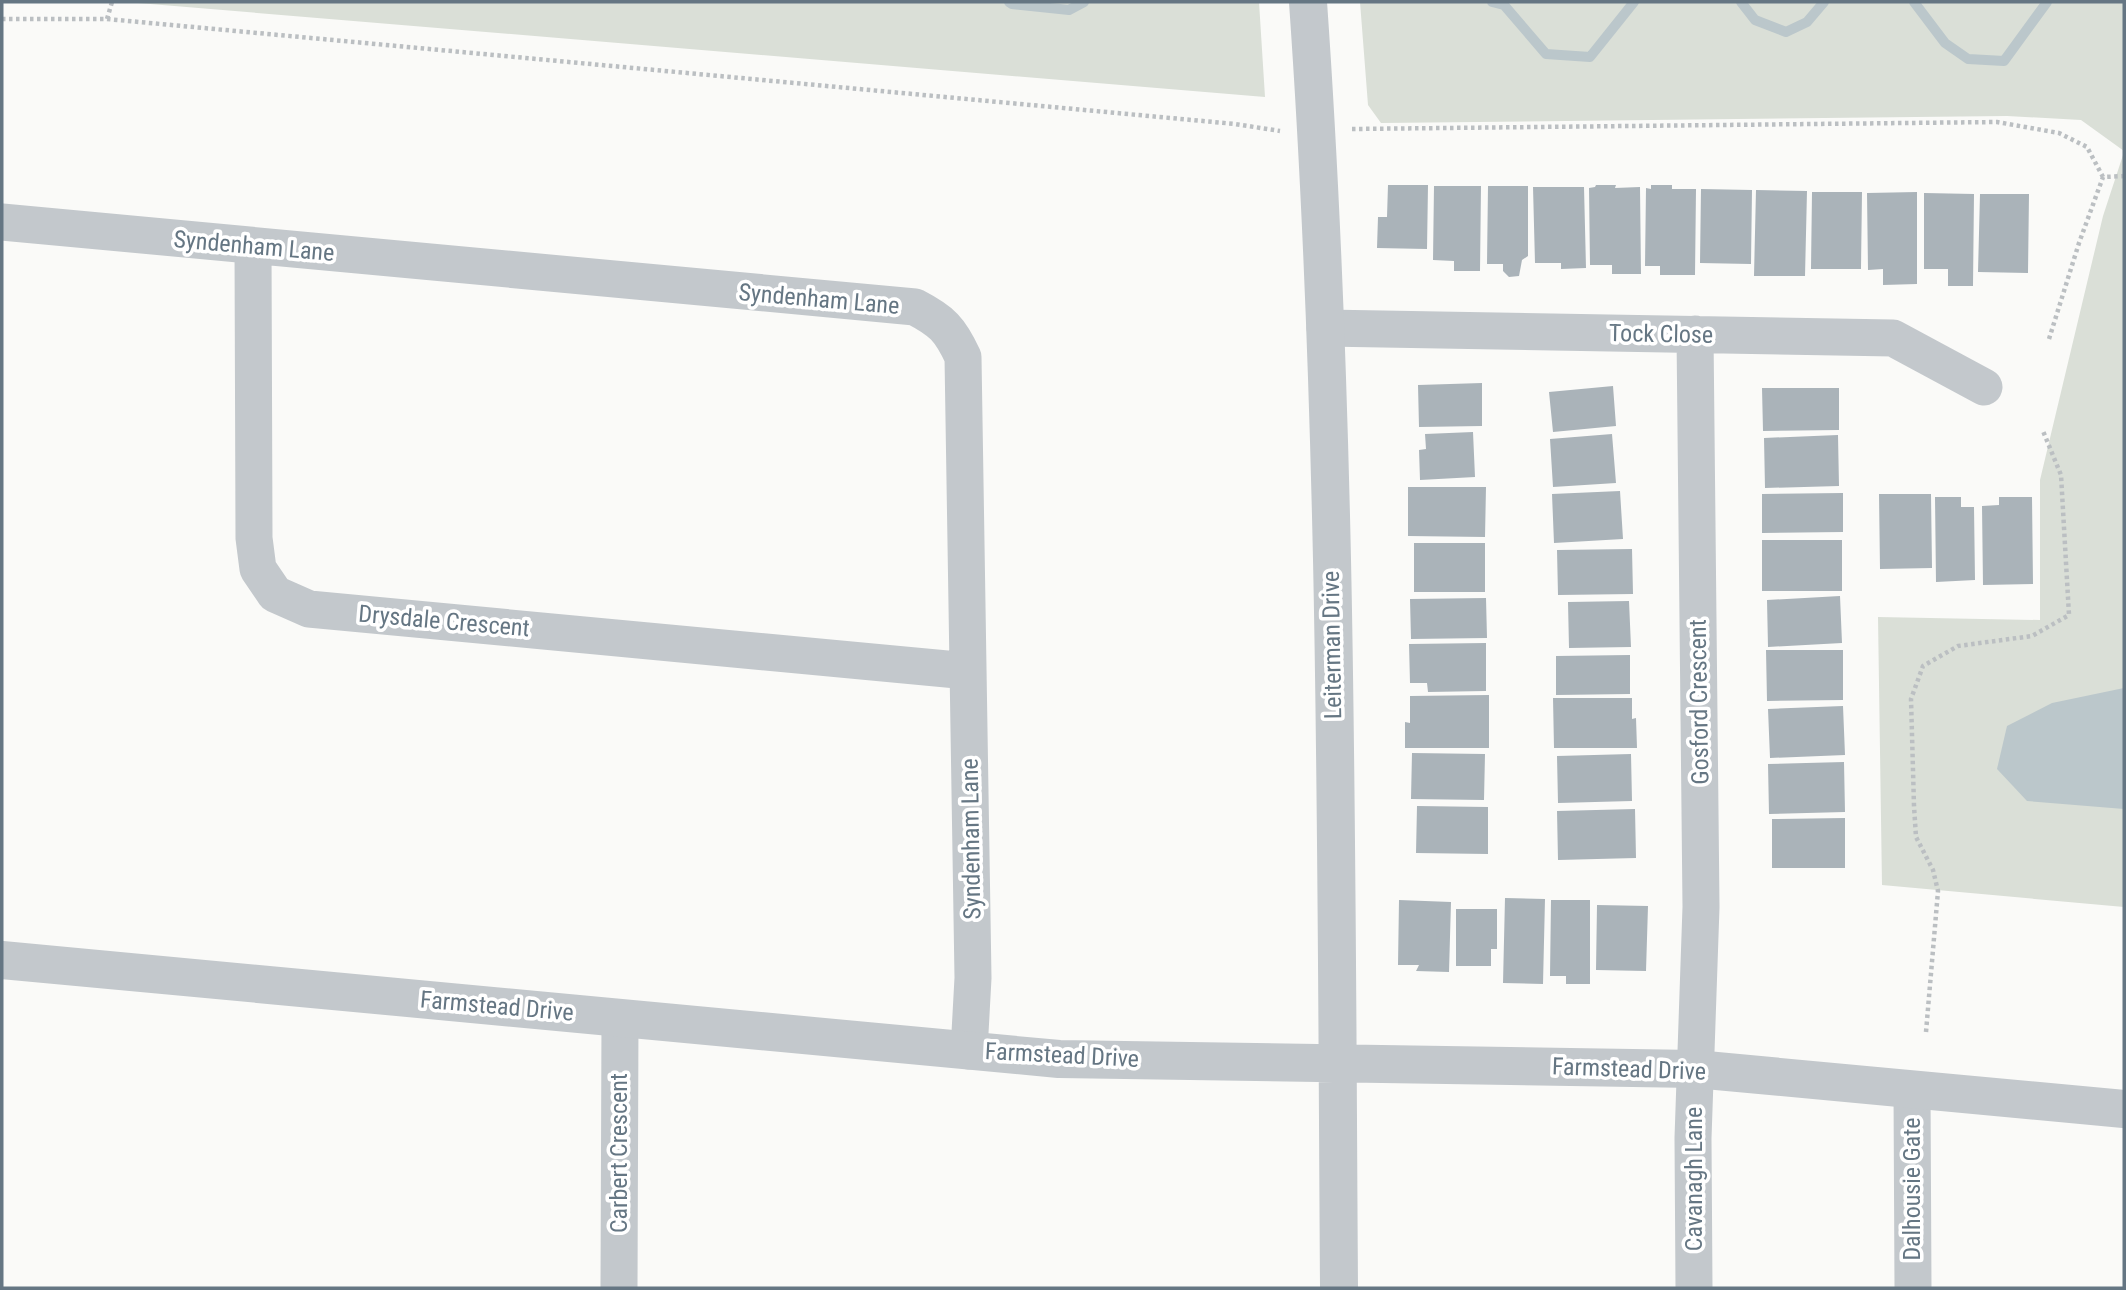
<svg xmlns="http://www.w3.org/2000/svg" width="2126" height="1290" viewBox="0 0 2126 1290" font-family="'Roboto Condensed',sans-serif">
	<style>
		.green { fill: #dadfd7 }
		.water { fill: #bbc7cb }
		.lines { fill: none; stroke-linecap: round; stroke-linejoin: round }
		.stream { stroke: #bbc7cb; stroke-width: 10 }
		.building { fill: #aab3b9 }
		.path { stroke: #bbbfc2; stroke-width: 4.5; stroke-dasharray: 3.5 3.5; stroke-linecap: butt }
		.minor { stroke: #c3c8cc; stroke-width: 37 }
		.tertiary { stroke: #c3c8cc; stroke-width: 38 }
		.labels { text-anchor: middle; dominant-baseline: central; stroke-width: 7; stroke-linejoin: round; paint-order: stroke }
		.street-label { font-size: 24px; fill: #657683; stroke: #fff }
	</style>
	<rect width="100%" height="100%" fill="#fafaf8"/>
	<path class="green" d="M126 2H1259L1265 97Z
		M1360 2H2124V151L2081 120 2007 116 1381 123 1368 105Z
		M2124 152V907L1882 885 1878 617 2040 620V480L2103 216Z"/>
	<path class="water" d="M2124 688V809L2027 801 1997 769 2007 726 2052 703Z"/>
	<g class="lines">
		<path class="stream" d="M1009 2 1012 4 1069 10 1084 2
			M1492 2 1504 5 1546 54 1590 57 1634 2
			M1741 2 1755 20 1786 32 1807 22 1824 2
			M1914 2 1945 43 1968 59 2004 61 2047 2"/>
	</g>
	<path class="building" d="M1388 185H1428L1427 249 1377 248 1378 217H1387Z
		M1596 185H1616L1615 188 1640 187 1641 274H1612V265H1590L1589 188 1595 187Z
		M1651 185H1672V189H1696L1695 275H1660V266H1645L1646 188 1651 189Z
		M1434 186H1481L1480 271H1454V261L1433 260Z
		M1488 186H1528V256L1522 260 1519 276 1509 277 1503 271V264H1487Z
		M1533 187H1584L1586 268 1561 269V263H1535Z
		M1701 189 1752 190 1751 264 1700 263Z
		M1756 190 1807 191 1805 276H1754Z
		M1812 192H1862L1861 269H1811Z
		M1917 192V284L1883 285V269L1868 270 1867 193Z
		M1924 193 1974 194 1973 286H1948V269H1924Z
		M1980 194H2029L2028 273 1978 272Z
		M1482 383V426L1419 427 1418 385Z
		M1613 386 1616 426 1553 432 1549 392Z
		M1762 388H1839V430L1763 431Z
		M1473 432 1475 477 1420 480 1419 450 1426 449 1425 434Z
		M1612 434 1616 483 1553 487 1550 439Z
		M1838 435 1839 486 1765 488 1764 438Z
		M1408 487H1486L1485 537 1408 536Z
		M1620 491 1623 539 1554 543 1552 494Z
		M1843 493V532L1762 533V494Z
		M1879 494H1931L1932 568 1880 569Z
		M1935 497H1961V507H1974L1975 580 1936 582Z
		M1999 497H2032L2033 584 1983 585 1982 506 1999 505Z
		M1762 540H1842V591H1762Z
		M1414 543H1485V592H1414Z
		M1632 549 1633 594 1558 595 1557 550Z
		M1840 596 1842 643 1768 647 1767 600Z
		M1486 598 1487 638 1411 639 1410 599Z
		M1629 601 1631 647 1569 648 1568 602Z
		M1486 643V691L1428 692 1427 683H1410L1409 644Z
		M1766 650H1843V700L1767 701Z
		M1630 655V694L1556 695V656Z
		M1489 695V748H1405V722L1410 723V696Z
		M1553 698H1632V719L1636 718 1637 748H1554Z
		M1843 706 1845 755 1770 758 1768 709Z
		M1412 753 1485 754 1484 800 1411 799Z
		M1631 754 1632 801 1558 803 1557 756Z
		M1844 762 1845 812 1769 814 1768 764Z
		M1417 806 1488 807V854L1416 853Z
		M1635 809 1636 858 1558 860 1557 811Z
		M1845 818V868H1772V819Z
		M1505 898 1545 899 1543 984 1503 983Z
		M1399 900 1451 902 1449 972 1416 971 1419 965H1398Z
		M1551 900H1590V984H1566V976H1550Z
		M1597 905 1648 906 1646 971 1596 970Z
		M1456 909H1497V949H1491V966H1456Z"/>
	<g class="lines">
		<path class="path" d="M2 19H107L1235 124 1280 131
			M107 19 112 2
			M1352 129 1997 122 2059 133 2087 147 2103 177
			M2049 339 2079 243 2103 177 2124 176
			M1926 1032 1938 891 1933 870 1916 837 1914 806 1911 699 1923 666 1958 646 2032 636 2069 615 2061 475 2043 431"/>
		<path class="minor" d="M2 222 915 307C942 321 950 329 963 357L973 978 969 1051
			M253 246 254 538 258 569 275 594 309 609 968 671
			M1325 328 1893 338 1984 387
			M1912 1091 1913 1288
			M619 1288 620 1019
			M1694 1288 1693 1138 1701 907 1695 334"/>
		<path class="tertiary" d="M1308 2C1338 429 1336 860 1339 1288
			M2 960 1059 1059 1695 1069 2124 1109"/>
	</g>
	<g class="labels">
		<g class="street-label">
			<text transform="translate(254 246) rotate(5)">Syndenham Lane</text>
			<text transform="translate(819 299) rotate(5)">Syndenham Lane</text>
			<text transform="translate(1661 334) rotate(1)">Tock Close</text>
			<text transform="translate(444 621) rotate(5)">Drysdale Crescent</text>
			<text transform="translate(1332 645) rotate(-91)">Leiterman Drive</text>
			<text transform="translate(1699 702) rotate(-91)">Gosford Crescent</text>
			<text transform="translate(971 839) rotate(-91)">Syndenham Lane</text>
			<text transform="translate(497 1006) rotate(5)">Farmstead Drive</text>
			<text transform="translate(1062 1055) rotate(3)">Farmstead Drive</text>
			<text transform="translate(1629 1069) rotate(2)">Farmstead Drive</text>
			<text transform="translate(619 1153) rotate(-90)">Carbert Crescent</text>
			<text transform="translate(1694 1179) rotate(-90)">Cavanagh Lane</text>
			<text transform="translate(1912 1189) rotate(-90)">Dalhousie Gate</text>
		</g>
	</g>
	<rect width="2126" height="1290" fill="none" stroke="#657683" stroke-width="7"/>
</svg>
